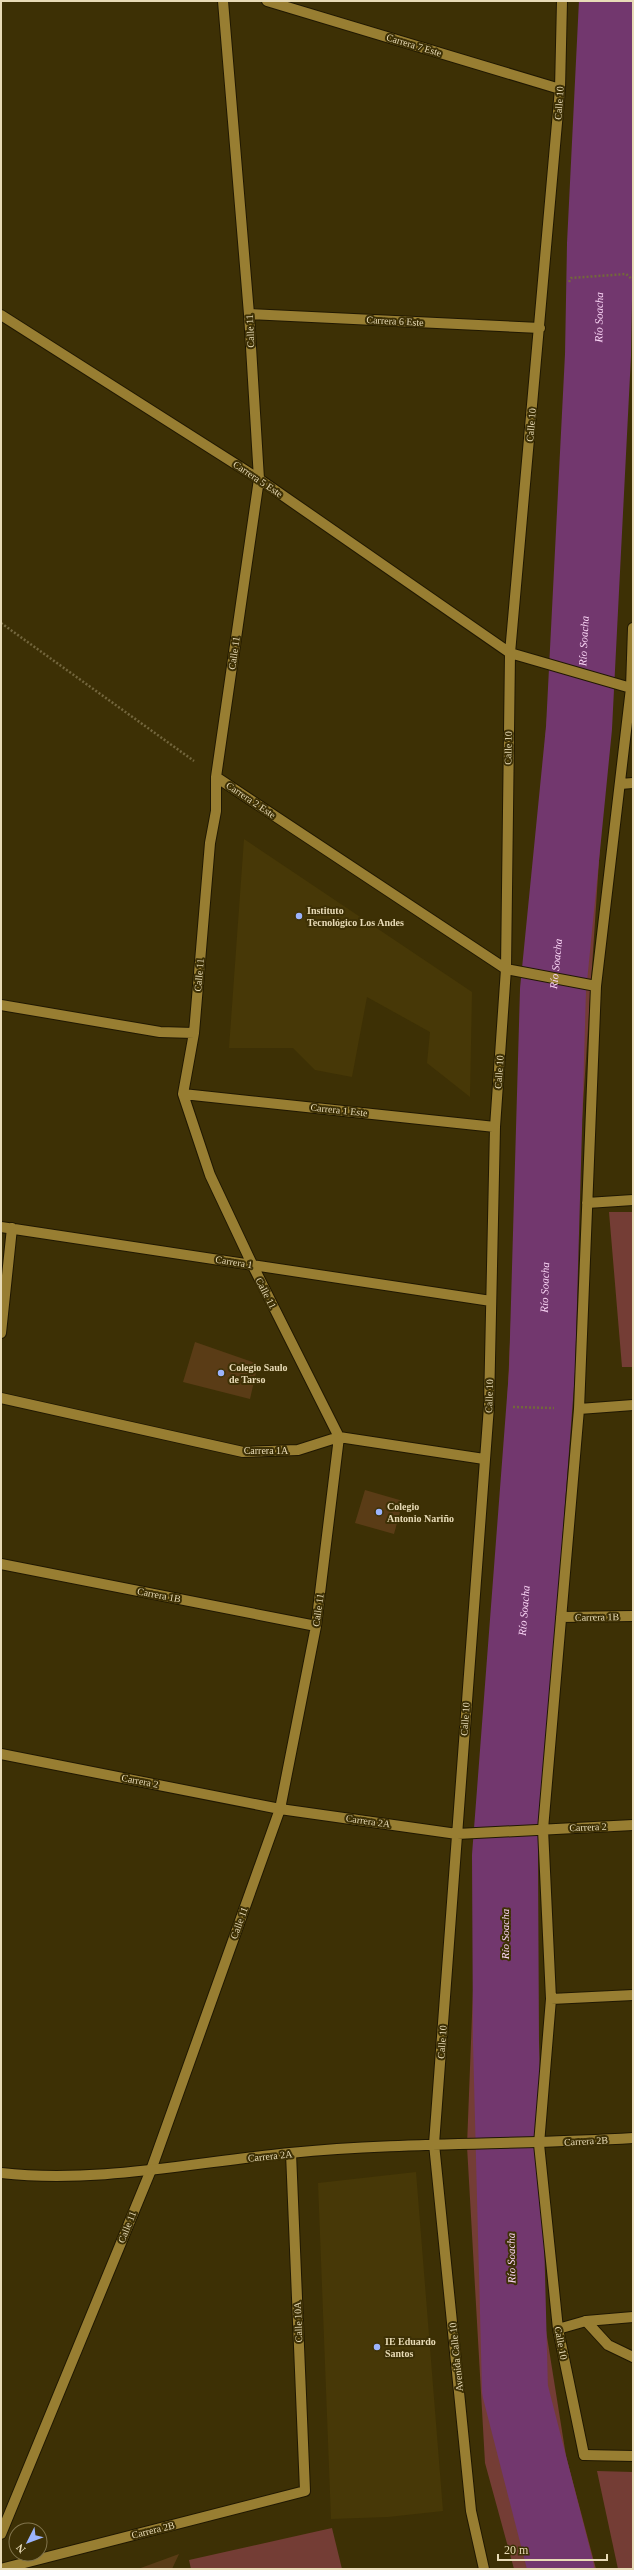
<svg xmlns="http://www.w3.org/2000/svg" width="634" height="2570" viewBox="0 0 634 2570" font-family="'Times New Roman',serif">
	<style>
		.built { fill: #473807 }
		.green { fill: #743d35 }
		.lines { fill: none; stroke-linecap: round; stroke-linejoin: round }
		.river { stroke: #72376e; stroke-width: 66 }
		.building { fill: #5a3c16 }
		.lane-casing { stroke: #201802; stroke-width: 12 }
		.street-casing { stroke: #201802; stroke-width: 12 }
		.secondary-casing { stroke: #201802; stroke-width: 12 }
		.path { stroke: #73663d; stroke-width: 2.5; stroke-dasharray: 2 2; stroke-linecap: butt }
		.lane { stroke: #987e32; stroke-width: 10 }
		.street { stroke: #987e32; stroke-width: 10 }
		.secondary { stroke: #987e32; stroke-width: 10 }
		.poi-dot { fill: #9cb4fd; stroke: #3d3005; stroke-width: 1.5 }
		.labels { text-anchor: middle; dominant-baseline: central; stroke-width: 4; stroke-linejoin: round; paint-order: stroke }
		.street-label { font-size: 10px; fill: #e8dbb7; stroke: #3d3005 }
		.poi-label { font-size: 10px; font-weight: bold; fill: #e8dbb7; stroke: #3d3005; text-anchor: start }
		.water-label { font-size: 11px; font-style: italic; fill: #fbd7f7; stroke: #3d3005 }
	</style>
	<rect width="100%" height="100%" fill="#3d3005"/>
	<path class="built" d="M244 839 472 992 470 1097 427 1063 430 1032 367 997 352 1077 315 1070 293 1048H229Z
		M416 2172 443 2511 388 2517 331 2519 318 2183Z"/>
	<path class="green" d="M583 1H633V129L611 678 563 1409 528 1830 544 2318 566 2456 596 2569H514L485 2463 467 2146 479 1833 507 1407 527 974 552 652 571 278Z
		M609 1212H633V1367H622Z
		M597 2471 633 2472V2569H618Z
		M332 2528 342 2569H191L189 2560Z"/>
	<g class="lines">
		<path class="river" id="s1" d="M561 2569 515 2390 506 2042 505 1856 542 1372 553 990 579 728 598 355 600 244 612 1"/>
	</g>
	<path class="building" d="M195 1342 258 1364 250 1399 183 1382Z
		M365 1490 403 1501 394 1534 355 1523Z
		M179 2554 172 2569H138Z"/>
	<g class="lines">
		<defs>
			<path id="lane" d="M586 2321 608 2345 633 2357
				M584 2455 633 2456"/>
			<path id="street" d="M267 1 560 89
				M249 314 540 328
				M1 315 259 479 510 653 631 688
				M216 777 506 969 596 986
				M620 784 633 783
				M1 1005 160 1032 194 1033
				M183 1094 495 1127
				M587 1203 633 1200
				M1 1227 491 1301
				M1 1333 12 1228
				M1 1398 243 1452 298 1450 339 1437 484 1459
				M579 1409 633 1405
				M1 1564 316 1626
				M561 1617 633 1616
				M1 1754 280 1809 457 1834 633 1825
				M551 1999 633 1995
				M434 2144 489 1406 495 1127 506 969 510 653 560 89 562 1
				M558 2329 586 2321 633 2317
				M584 2455 558 2329 539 2144 551 1999 543 1829 579 1409 596 986 631 688 633 628
				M1 2534 151 2170 280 1809 316 1626 339 1437 252 1264 210 1175 183 1094 194 1033 210 843 216 811V777L259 479 249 314 223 1
				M1 2569 305 2491 291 2153"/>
			<path id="secondary" d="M434 2144 471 2511 484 2569
				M1 2173C97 2184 194 2162 290 2153 404 2142 518 2145 633 2138"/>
		</defs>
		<use href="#lane" class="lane-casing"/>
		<use href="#street" class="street-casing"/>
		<use href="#secondary" class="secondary-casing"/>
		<path class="path" d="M569 282 571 278 626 274 633 280
			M1 623 194 761
			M513 1407 554 1408"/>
		<use href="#lane" class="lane"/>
		<use href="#street" class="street"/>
		<use href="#secondary" class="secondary"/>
	</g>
	<g class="poi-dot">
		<circle cx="299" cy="916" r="4"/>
		<circle cx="221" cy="1373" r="4"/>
		<circle cx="379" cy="1512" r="4"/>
		<circle cx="377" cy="2347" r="4"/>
	</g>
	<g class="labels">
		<g class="street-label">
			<text transform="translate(414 45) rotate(17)">Carrera 7 Este</text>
			<text transform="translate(559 103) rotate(-86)">Calle 10</text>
			<text transform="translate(395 321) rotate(3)">Carrera 6 Este</text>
			<text transform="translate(250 331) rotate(-93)">Calle 11</text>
			<text transform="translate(531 425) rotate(-85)">Calle 10</text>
			<text transform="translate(258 479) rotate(34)">Carrera 5 Este</text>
			<text transform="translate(234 653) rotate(-82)">Calle 11</text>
			<text transform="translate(508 748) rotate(-89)">Calle 10</text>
			<text transform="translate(251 800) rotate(34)">Carrera 2 Este</text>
			<text transform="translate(199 975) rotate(-85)">Calle 11</text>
			<text transform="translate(499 1072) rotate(-86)">Calle 10</text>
			<text transform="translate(339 1110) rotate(6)">Carrera 1 Este</text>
			<text transform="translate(234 1262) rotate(9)">Carrera 1</text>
			<text transform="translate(266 1293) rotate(63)">Calle 11</text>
			<text transform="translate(489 1396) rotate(-88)">Calle 10</text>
			<text x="266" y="1450">Carrera 1A</text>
			<text transform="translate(159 1595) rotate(11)">Carrera 1B</text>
			<text transform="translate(318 1610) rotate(-82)">Calle 11</text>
			<text transform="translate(597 1617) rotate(-1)">Carrera 1B</text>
			<text transform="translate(465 1719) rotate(-86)">Calle 10</text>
			<text transform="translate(140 1781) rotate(11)">Carrera 2</text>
			<text transform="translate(368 1821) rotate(8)">Carrera 2A</text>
			<text transform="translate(588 1827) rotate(-2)">Carrera 2</text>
			<text transform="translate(239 1923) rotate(-70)">Calle 11</text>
			<text transform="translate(442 2042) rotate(-86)">Calle 10</text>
			<text transform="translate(586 2141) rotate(-3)">Carrera 2B</text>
			<text transform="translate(270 2156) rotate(-6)">Carrera 2A</text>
			<text transform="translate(127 2227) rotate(-68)">Calle 11</text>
			<text transform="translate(298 2322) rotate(-92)">Calle 10A</text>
			<text transform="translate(561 2343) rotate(79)">Calle 10</text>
			<text transform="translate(456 2357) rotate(-96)">Avenida Calle 10</text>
			<text transform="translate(153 2530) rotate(-14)">Carrera 2B</text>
		</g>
		<g class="poi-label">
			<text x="307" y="910">Instituto<tspan x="307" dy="12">Tecnológico Los Andes</tspan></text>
			<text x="229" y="1367">Colegio Saulo<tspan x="229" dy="12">de Tarso</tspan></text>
			<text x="387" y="1506">Colegio<tspan x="387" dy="12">Antonio Nariño</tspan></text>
			<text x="385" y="2341">IE Eduardo<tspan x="385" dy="12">Santos</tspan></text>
		</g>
		<g class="water-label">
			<text stroke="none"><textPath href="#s1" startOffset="2261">Río Soacha</textPath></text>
			<text stroke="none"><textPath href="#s1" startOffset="1937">Río Soacha</textPath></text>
			<text stroke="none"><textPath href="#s1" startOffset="1613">Río Soacha</textPath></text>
			<text stroke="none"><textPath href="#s1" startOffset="1289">Río Soacha</textPath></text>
			<text stroke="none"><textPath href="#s1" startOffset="965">Río Soacha</textPath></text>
			<text transform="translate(505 1934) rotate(-90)">Río Soacha</text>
			<text transform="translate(511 2258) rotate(-91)">Río Soacha</text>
		</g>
	</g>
	<rect width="634" height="2570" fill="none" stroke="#e8dbb7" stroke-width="4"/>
	<g transform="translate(28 2542) rotate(228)"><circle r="19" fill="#3d3005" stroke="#81744c"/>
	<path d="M0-3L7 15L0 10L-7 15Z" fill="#9cb4fd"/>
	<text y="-6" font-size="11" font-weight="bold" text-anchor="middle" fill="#e8dbb7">N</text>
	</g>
	<path d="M498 2554v6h109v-6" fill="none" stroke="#e8dbb7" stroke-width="2"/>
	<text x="504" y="2554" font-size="12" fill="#e8dbb7" stroke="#3d3005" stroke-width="3" paint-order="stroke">20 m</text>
</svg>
